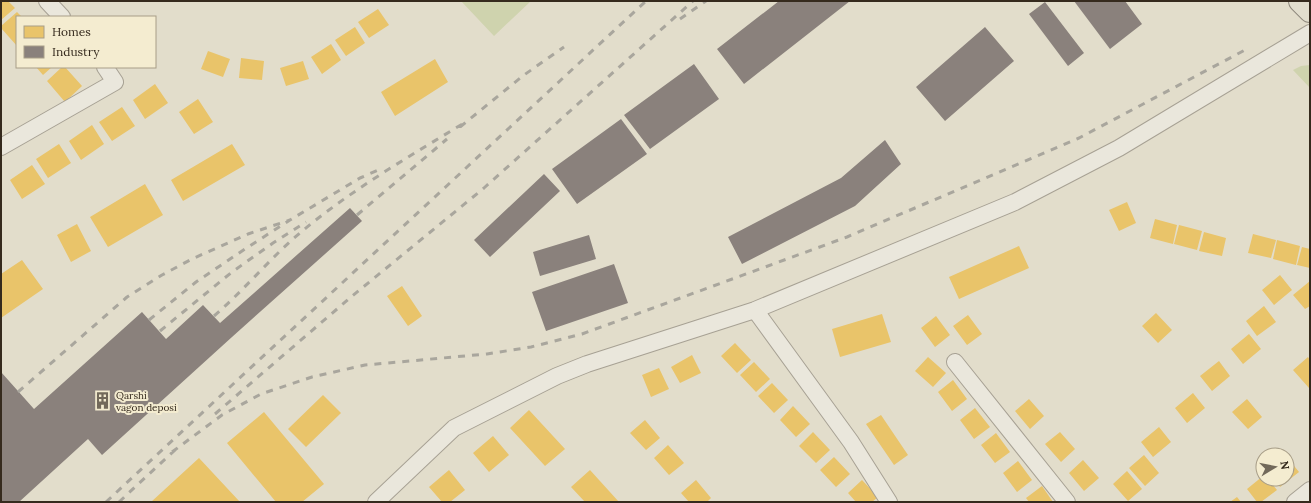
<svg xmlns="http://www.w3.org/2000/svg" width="1311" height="503" viewBox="0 0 1311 503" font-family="Lora,serif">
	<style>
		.green { fill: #cfd3ae }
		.homes { fill: #e9c46a }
		.industry { fill: #8a817c }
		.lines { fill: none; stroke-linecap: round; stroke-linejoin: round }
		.minor-casing { stroke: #a7a194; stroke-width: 18 }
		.primary-casing { stroke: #8d877b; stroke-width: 24 }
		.minor { stroke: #eae7dc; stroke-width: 16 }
		.primary { stroke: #e2dece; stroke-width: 22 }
		.rail { stroke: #a9a69d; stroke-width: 3; stroke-dasharray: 7 7; stroke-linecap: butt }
		.labels { text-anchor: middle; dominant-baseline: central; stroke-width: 4; stroke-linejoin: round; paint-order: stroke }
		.poi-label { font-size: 10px; fill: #352a1d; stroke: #f4ecd0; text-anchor: start }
	</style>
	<rect width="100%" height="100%" fill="#e2ddcb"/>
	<path class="green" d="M461 1H531L494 36Z
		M1310 65V88L1293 70 1301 66Z"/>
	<path class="homes" d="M1 1H8L15 8 1 20Z
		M378 9 389 25 369 38 358 22Z
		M17 12 22 17H17V46L1 28V26Z
		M355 27 365 43 346 56 335 40Z
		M331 44 341 60 322 74 311 57Z
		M208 51 230 59 223 77 201 69Z
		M241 58 264 61 262 80 239 78Z
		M435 59 448 82 395 116 381 92Z
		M303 61 309 79 286 86 280 68Z
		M36 67H52L43 75Z
		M62 67H65L82 86 65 102 47 81Z
		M155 84 168 103 145 119 133 100Z
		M198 99 213 122 194 134 179 112Z
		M122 107 135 126 112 141 99 122Z
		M92 125 104 144 81 160 69 141Z
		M59 144 71 163 48 178 36 159Z
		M232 144 245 165 183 201 171 180Z
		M32 165 45 184 22 199 10 180Z
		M145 184 163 215 108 247 90 217Z
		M1127 202 1136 223 1119 231 1109 210Z
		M1155 219 1177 225 1173 244 1150 238Z
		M77 224 91 251 71 262 57 235Z
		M1179 225 1202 231 1197 250 1174 244Z
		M1204 232 1226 238 1222 256 1199 251Z
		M1253 234 1276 240 1271 258 1248 253Z
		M1277 240 1300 246 1296 265 1273 259Z
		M1019 246 1029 268 959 299 949 277Z
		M1302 247 1310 249V268L1297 265Z
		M22 260 43 289 1 318V274Z
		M1280 275 1292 290 1274 305 1262 290Z
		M1310 281V306L1305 309 1293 295Z
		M402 286 422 316 408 326 387 296Z
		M1264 306 1276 322 1257 336 1246 321Z
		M1156 313 1172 330 1158 343 1142 326Z
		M882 314 891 342 840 357 832 329Z
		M968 315 982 334 967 345 953 326Z
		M936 316 950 335 935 347 921 328Z
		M1249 334 1261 349 1243 364 1231 349Z
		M735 343 751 360 737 373 721 356Z
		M692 355 701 373 680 383 671 367Z
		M928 357 946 373 933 387 915 371Z
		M1308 357 1310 360 1309 388 1293 370Z
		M1219 361 1230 376 1212 391 1200 376Z
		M754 362 770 379 756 392 740 375Z
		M659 368 669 389 651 397 642 375Z
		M953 380 967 399 952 411 938 392Z
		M772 383 788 400 774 413 758 396Z
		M1193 393 1205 408 1187 423 1175 408Z
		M323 395 341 413 306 447 288 429Z
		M1029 399 1044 416 1030 429 1015 411Z
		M1247 399 1262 417 1248 429 1232 412Z
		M793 406 810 424 796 437 780 420Z
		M975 408 990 427 974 439 960 420Z
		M529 410 565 449 545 466 510 428Z
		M264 412 324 484 302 502H276L227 443Z
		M881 415 908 455 894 465 866 424Z
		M645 420 660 438 646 450 630 433Z
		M1159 427 1171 442 1153 457 1141 442Z
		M813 432 830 450 816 463 799 446Z
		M1060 432 1075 449 1061 462 1045 444Z
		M996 433 1010 452 995 463 981 445Z
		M493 436 509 455 489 472 473 453Z
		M668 445 684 463 669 475 654 458Z
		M1144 455 1159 473 1145 486 1129 468Z
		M834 457 850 474 836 487 820 470Z
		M1287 457 1299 472 1280 487 1274 479H1287Z
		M199 458 240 502H151Z
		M1083 460 1099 478 1084 491 1069 473Z
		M1018 461 1032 480 1017 492 1003 473Z
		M449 470 465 490 450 502H442L429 487Z
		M590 470 619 502H585L571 487Z
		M1127 471 1142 489 1128 501 1113 484Z
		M1263 476V479H1268L1277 490 1261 502H1257L1247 489Z
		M696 480 711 498 707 502H689L681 493Z
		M862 480 878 497 872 502H856L848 493Z
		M1042 486 1053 502H1029L1026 498Z
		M1237 497 1241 502H1230Z"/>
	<path class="industry" d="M779 1H850L744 84 717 49Z
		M1074 1H1125L1142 24 1110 49Z
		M1045 2 1084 53 1068 66 1029 14Z
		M985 27 1014 61 945 121 916 87Z
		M694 64 719 99 650 149 624 115Z
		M621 119 647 154 577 204 552 169Z
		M885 140 901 164 855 206 742 264 728 237 841 178Z
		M544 174 560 191 490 257 474 240Z
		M350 208 362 221 232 337 102 455 88 439 19 502H1V372L34 409 142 312 166 339 203 305 220 323Z
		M589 235 596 259 540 276 533 252Z
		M614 264 628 303 546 331 532 292Z"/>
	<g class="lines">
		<defs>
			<path id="minor" d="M47 1 62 17
				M1 147 115 82 105 67
				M755 310 851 442 889 502
				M955 362 1067 502
				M376 502 454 428 557 376 587 364 755 310 1015 202 1119 148 1310 33
				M1295 502 1310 490"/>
			<path id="primary" d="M1300 1 1310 11"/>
		</defs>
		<use href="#minor" class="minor-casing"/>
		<use href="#primary" class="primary-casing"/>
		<use href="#minor" class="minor"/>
		<use href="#primary" class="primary"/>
		<path class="rail" d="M680 19 706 1
			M460 127 524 75 564 47
			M357 215 447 139
			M214 316C242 292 266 263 294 238 346 193 405 159 464 123
			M149 320 196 282 245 249 290 220 360 178 383 168
			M160 331 232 272 273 243 306 222
			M18 392 127 297 162 275 192 259 248 234 290 220
			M215 414 351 297 484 188 693 1
			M172 452 222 415 261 394 312 377 365 365 487 354 531 347 582 334 847 237 1079 138 1245 50
			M106 502 646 1
			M119 502 176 449"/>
	</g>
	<defs>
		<symbol id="building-bare" viewBox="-9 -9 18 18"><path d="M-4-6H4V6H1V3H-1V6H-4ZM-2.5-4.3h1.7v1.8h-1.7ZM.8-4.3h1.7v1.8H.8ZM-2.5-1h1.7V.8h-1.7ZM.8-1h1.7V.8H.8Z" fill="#72695a" stroke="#f4ecd0" stroke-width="2.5" paint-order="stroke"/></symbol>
	</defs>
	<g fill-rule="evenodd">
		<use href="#building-bare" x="90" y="388" width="25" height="25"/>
	</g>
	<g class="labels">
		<g class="poi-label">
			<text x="116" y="395">Qarshi<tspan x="116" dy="12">vagon deposi</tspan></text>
		</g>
	</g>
	<rect width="1311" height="503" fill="none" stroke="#352a1d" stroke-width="4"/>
	<rect x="16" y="16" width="140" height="52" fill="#f4ecd0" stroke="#a89e88"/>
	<rect x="24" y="26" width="20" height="12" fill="#e9c46a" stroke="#a89e88"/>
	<text x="52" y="36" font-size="12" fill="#352a1d">Homes</text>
	<rect x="24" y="46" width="20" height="12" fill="#8a817c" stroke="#a89e88"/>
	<text x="52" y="56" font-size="12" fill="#352a1d">Industry</text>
	<g transform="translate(1275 467) rotate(80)"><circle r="19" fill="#f4ecd0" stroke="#a89e88"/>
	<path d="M0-3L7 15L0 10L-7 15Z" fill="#72695a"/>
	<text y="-6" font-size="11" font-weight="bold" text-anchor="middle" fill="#352a1d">N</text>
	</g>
</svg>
